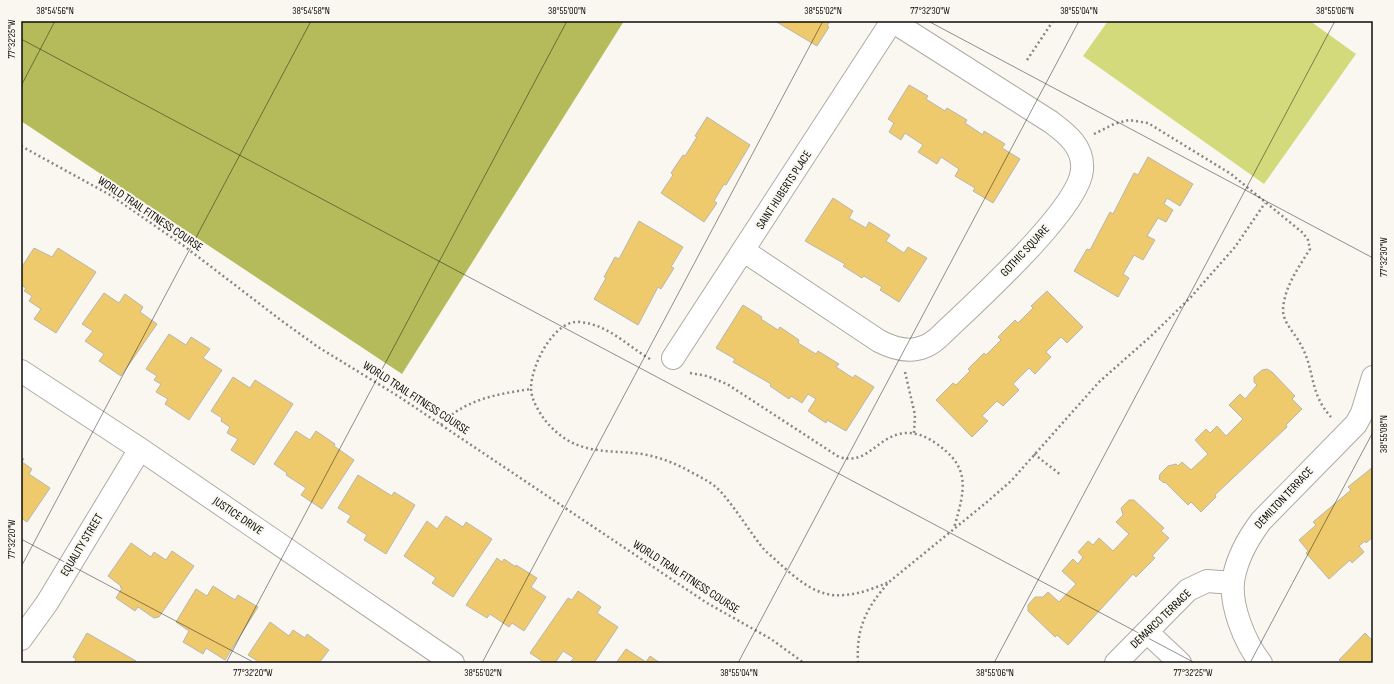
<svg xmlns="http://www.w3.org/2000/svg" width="1394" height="684" viewBox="0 0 1394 684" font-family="'Sofia Sans Condensed',sans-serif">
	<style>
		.green { fill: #d3da7c }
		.forest { fill: #b5bb5b }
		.building { fill: #eeca6c; stroke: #b8b6b0 }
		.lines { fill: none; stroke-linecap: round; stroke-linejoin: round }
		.minor-casing { stroke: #aeaba5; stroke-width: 24 }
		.path { stroke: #888681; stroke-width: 2.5; stroke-dasharray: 2 3; stroke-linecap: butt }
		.minor { stroke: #fff; stroke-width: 22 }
		.ticks { fill: none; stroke: #0e0d0b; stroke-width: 1; stroke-opacity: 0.45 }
		.labels { text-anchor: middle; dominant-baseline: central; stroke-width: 4; stroke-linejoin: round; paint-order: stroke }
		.street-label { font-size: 12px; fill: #0e0d0b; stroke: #f9f7f0 }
		.neatline { fill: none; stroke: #0e0d0b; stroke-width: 1.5 }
		.ticks-label { font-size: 10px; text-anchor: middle; fill: #0e0d0b }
	</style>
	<rect width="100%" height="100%" fill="#f9f7f0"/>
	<path class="green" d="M1108 21H1310L1356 54 1264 184 1083 56Z"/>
	<path class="forest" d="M21 21H624L402 374 21 121Z"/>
	<path class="building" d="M775 21H830L827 26 829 27 817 46Z
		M909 85 928 96 926 99 945 111 947 108 967 120 965 123 983 135 984 131 1005 144 1002 148 1020 159 993 203 973 191 975 188 955 176 959 169 941 157 937 164 918 152 923 145 905 133 901 140 889 132 894 123 888 119Z
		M707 117 750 145 726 185 724 184 714 201 717 203 704 222 661 193 673 175 671 173 683 155 685 156 697 137 695 136Z
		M1148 157 1193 184 1180 206 1167 198 1164 204 1173 210 1166 222 1158 218 1147 236 1155 240 1143 260 1134 255 1123 274 1129 278 1118 297 1074 271 1087 249 1090 250 1110 212 1113 214 1134 173 1138 175Z
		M833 198 853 211 849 218 866 228 869 222 890 235 886 241 904 253 908 247 927 258 899 302 880 290 882 287 864 276 862 278 843 266 845 264 805 241Z
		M639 221 683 247 671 267 674 268 661 289 658 287 638 325 594 299 606 278 604 277 615 257 619 259Z
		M34 248 52 257 58 248 96 272 56 333 34 319 41 309 29 301 32 296 24 291 26 288 21 285V268Z
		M1047 291 1083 327 1067 343 1061 337 1046 352 1051 357 1035 374 1029 368 1013 384 1019 390 1003 406 997 401 982 416 988 421 972 437 936 400 953 383 956 385 970 371 968 369 984 353 986 355 1001 340 998 337 1015 320 1018 323 1033 308 1031 306Z
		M104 293 119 303 125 294 143 307 140 312 157 324 121 376 99 361 104 354 85 341 93 331 82 324Z
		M743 305 762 317 761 319 778 330 780 327 799 340 798 343 816 354 818 351 839 364 836 367 853 378 855 375 874 387 846 431 827 420 826 423 808 411 816 399 808 394 802 403 791 396 789 399 770 386 771 384 733 362 735 359 716 348Z
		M169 334 186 345 191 337 210 349 203 358 222 370 189 420 165 404 168 399 156 392 161 384 154 380 157 376 146 369Z
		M1267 369 1272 372 1295 396 1292 399 1302 409 1286 425 1287 427 1215 495 1216 497 1201 512 1191 502 1188 505 1165 482 1164 483 1159 479 1160 474 1168 466 1176 464 1178 466 1182 462 1191 470 1208 454 1195 440 1206 429 1210 433 1217 426 1226 436 1243 419 1229 405 1240 394 1245 399 1257 385 1254 382V377L1262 370Z
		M233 377 250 388 255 380 293 404 254 465 231 450 238 439 227 433 230 427 221 421 222 418 211 411Z
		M296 431 310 440 316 431 335 444 334 446 354 460 322 509 301 495 306 488 286 475 287 473 274 464Z
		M21 457 24 459 22 462 32 469 29 474 50 488 27 522 21 518Z
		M1373 467V537L1366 543 1365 541 1359 546 1364 552 1352 563 1350 560 1329 579 1306 553 1308 551 1299 540 1316 525 1313 522 1351 490 1348 487Z
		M358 475 392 496 394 492 415 505 386 554 364 540 367 535 347 522 351 516 338 508Z
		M1129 500H1134L1164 528 1161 531 1169 538 1152 556 1155 558 1136 577 1133 574 1068 645 1057 635 1055 637 1028 611V605L1035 597H1043L1048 592 1059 602 1076 584 1062 571 1073 559 1078 564 1083 557 1078 552 1088 541 1093 545 1099 538 1113 551 1129 534 1116 522 1123 515 1121 508Z
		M446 516 463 527 466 522 492 539 453 597 432 583 436 578 404 556 427 521 437 529Z
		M131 543 151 557 154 552 166 560 172 551 194 566 159 617 154 618 138 607 135 611 116 598 122 588 120 587 121 586 108 576Z
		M497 558 502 562 504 559 516 567V565L537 578 531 587 546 597 524 631 512 623 509 627 490 614 487 618 466 605Z
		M213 586 235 600 238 595 258 607 225 660 206 648 203 654 183 642 189 631 176 622 196 589 207 596Z
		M578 591 601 607 597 613 618 627 594 663H574L571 661 574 658 563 651 555 663H545L530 653 568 598 572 600Z
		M270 622 289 636 293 630 305 638 307 634 329 650 319 663H260L248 655Z
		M87 633 136 661 135 663H74L76 659 73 657Z
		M1365 633 1373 641V663H1342L1339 660Z
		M626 649 646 662 650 656 660 663H616Z"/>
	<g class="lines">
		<defs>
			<path id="minor" d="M673 358 892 21 1051 122C1067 134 1084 147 1082 170 1079 210 970 307 938 338 920 354 900 352 879 341L744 251
				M21 371 140 449 453 663
				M1147 632 1180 663
				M21 639 47 603 140 449
				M1116 663 1188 590 1207 581 1233 583
				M1261 663C1245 643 1228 603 1234 576 1238 557 1249 537 1261 521L1356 424 1362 413 1373 377"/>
		</defs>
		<use href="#minor" class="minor-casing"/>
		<path class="path" d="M1027 60 1053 21
			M1094 134 1114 124 1129 120 1148 123 1231 174 1303 233 1308 240 1310 249C1299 267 1284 287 1283 310 1283 323 1295 333 1301 345 1315 370 1309 393 1331 417
			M21 146 112 196 184 246 282 321 318 347 398 396 707 603 771 639 804 663
			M650 359C626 345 609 325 580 322 554 319 531 366 531 388 531 399 538 410 544 419 574 456 601 449 642 454 659 457 675 463 691 472 702 478 713 483 721 492 736 509 748 529 762 547 767 553 774 558 780 564 798 580 818 598 844 595 860 594 875 588 889 582
			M905 372 915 415 914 433
			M690 373 707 376 727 384 839 457C867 465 875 440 899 434 911 431 924 435 934 442 972 467 965 489 954 528
			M441 425C464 399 498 394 531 389
			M1034 454 1061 475
			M858 663C856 628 866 608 889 582L987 502 1011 481 1099 382 1150 337 1191 297 1235 247 1265 203"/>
		<use href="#minor" class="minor"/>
	</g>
	<path class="ticks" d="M928 21 1373 258M21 39 1195 663M21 86 55 21M21 539 255 663M21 567 311 21M226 663 567 21M482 663 823 21M738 663 1079 21M994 663 1335 21M1250 663 1373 432"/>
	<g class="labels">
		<g class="street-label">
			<text transform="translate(784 190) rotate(-57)">SAINT HUBERTS PLACE</text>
			<text transform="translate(150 214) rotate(34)">WORLD TRAIL FITNESS COURSE</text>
			<text transform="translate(1025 251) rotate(-47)">GOTHIC SQUARE</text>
			<text transform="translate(416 398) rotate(33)">WORLD TRAIL FITNESS COURSE</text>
			<text transform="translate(1284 498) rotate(-47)">DEMILTON TERRACE</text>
			<text transform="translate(238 516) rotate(34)">JUSTICE DRIVE</text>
			<text transform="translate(82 545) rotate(-59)">EQUALITY STREET</text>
			<text transform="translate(686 577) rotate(33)">WORLD TRAIL FITNESS COURSE</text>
			<text transform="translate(1161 619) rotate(-44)">DEMARCO TERRACE</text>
		</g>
	</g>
	<rect width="1394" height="684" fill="none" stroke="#f9f7f0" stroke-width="44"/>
	<rect x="22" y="22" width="1350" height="640" class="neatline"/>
	<g class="ticks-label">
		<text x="55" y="14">38°54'56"N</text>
		<text x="311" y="14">38°54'58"N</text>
		<text x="567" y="14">38°55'00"N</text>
		<text x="823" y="14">38°55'02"N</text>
		<text x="930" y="14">77°32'30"W</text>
		<text x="1079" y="14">38°55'04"N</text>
		<text x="1335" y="14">38°55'06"N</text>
		<text transform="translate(11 39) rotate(-90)" y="4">77°32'25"W</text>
		<text transform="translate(1383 257) rotate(-90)" y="4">77°32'30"W</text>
		<text transform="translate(1383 434) rotate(-90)" y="4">38°55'08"N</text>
		<text transform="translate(11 539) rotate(-90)" y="4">77°32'20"W</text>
		<text x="253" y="676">77°32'20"W</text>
		<text x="483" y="676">38°55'02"N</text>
		<text x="739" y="676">38°55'04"N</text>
		<text x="995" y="676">38°55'06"N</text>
		<text x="1193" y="676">77°32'25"W</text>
	</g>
</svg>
